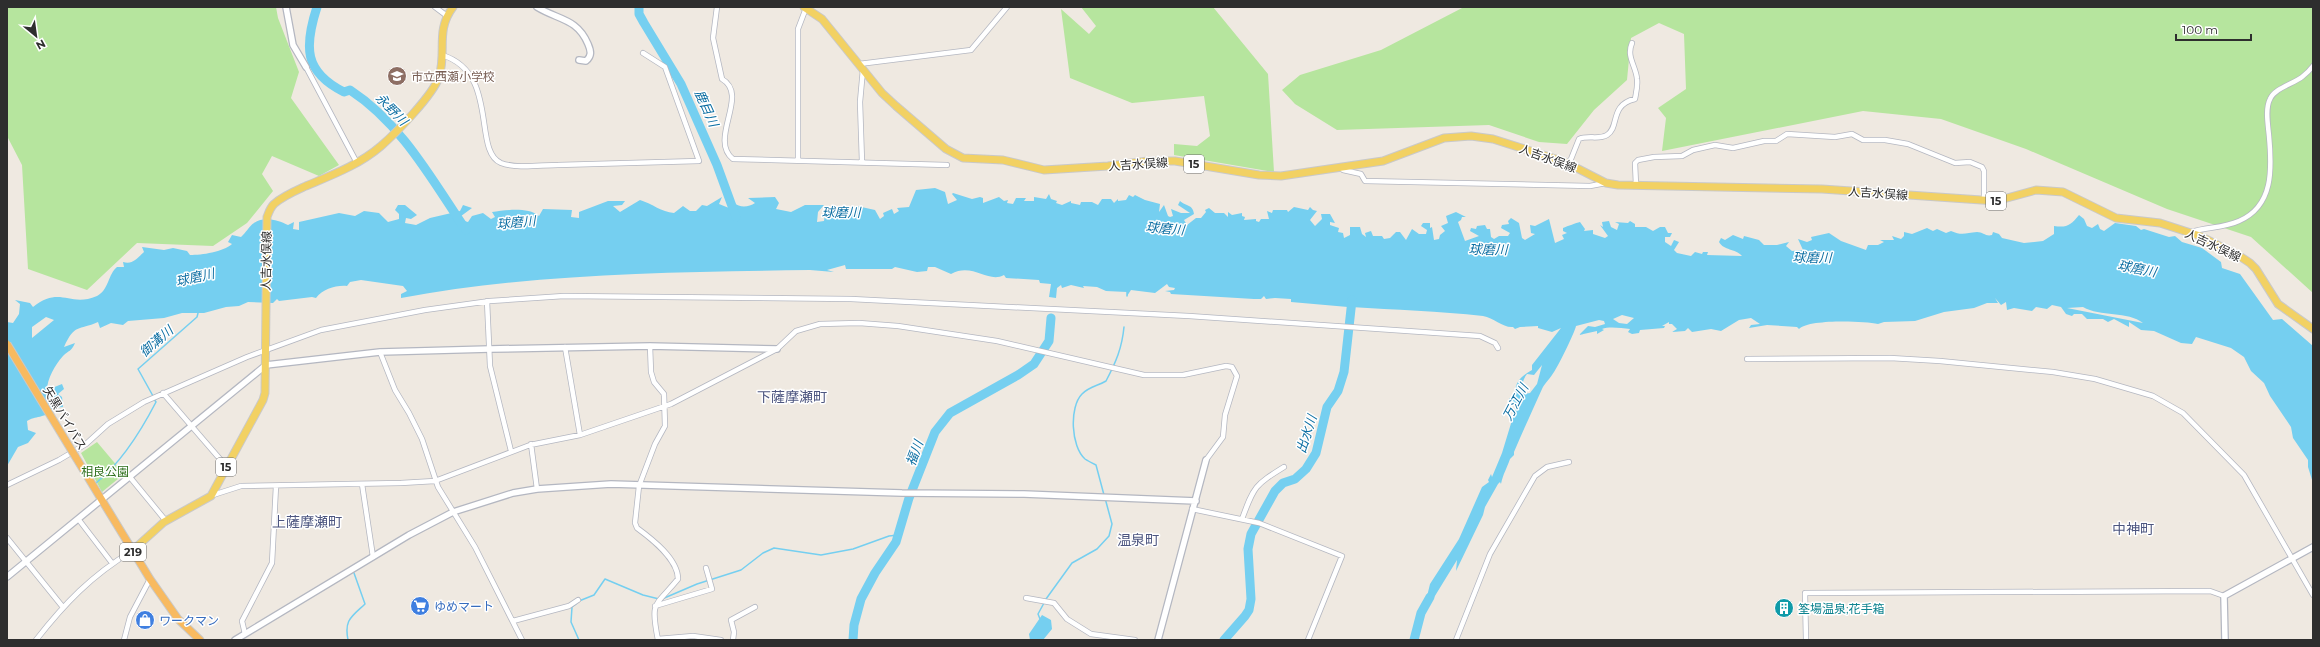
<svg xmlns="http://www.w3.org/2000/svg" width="2320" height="647" viewBox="0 0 2320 647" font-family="Montserrat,'Noto Sans JP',sans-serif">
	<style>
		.green { fill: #b6e59e }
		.water { fill: #75cff0; fill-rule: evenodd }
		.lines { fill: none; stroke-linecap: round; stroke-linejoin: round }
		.stream { stroke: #75cff0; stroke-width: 1.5 }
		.river { stroke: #75cff0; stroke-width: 9 }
		.minor-casing { stroke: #b4b7c1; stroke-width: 6 }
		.tertiary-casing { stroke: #b4b7c1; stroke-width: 8 }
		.primary-casing { stroke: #c9c9c9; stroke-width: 9 }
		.trunk-casing { stroke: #c9c9c9; stroke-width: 9 }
		.minor { stroke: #fff; stroke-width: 4.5 }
		.tertiary { stroke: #fff; stroke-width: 5.5 }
		.primary { stroke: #f2d163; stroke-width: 7 }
		.trunk { stroke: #f8ba60; stroke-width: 7 }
		.trunk-bridge-casing { stroke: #c9c9c9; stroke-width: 9; stroke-linecap: butt }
		.trunk-bridge { stroke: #f8ba60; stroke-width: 7 }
		.labels { text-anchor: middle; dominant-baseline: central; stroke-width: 3; stroke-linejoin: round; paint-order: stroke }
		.shield { fill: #fff; stroke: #6d6d6d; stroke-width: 1 }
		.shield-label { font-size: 11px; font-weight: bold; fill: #2e2e2e }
		.education-label { font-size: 12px; fill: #785e54; stroke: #fff; text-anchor: start }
		.street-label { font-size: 12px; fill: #2e2e2e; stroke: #fff }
		.park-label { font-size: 12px; fill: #2c6e1b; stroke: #fff }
		.shop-label { font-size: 12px; fill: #366cbe; stroke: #fff; text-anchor: start }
		.culture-label { font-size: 12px; fill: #0d838f; stroke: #fff; text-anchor: start }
		.water-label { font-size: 13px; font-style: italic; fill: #0d6fa3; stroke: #fff }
		.quarter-label { font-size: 14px; fill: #4d5680; stroke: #fff }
	</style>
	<rect width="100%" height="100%" fill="#efe9e1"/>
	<path class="green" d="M7 7H276L278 18 299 72 291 98 339 165 319 176 272 156 262 174 273 191 247 223 213 246 137 243 87 290 28 269 22 165 7 136Z
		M1081 7H1213L1268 74 1274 172 1174 155V144L1197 146 1210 136 1204 96 1132 103 1070 78 1061 9 1089 34 1096 26Z
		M1464 7H2313V293L2251 237 2167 209 2026 149 1941 119 1863 111 1662 151 1666 118 1658 108 1686 89 1684 34 1659 23 1631 38 1627 80 1594 110 1567 144 1539 142 1489 125 1337 130 1295 104 1282 90 1300 75 1381 50Z
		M97 442 124 474 102 492 81 453Z"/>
	<path class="water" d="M935 188 945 192 948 204 957 200 952 194 953 193 972 199 980 197 983 198V203L999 197 1004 201 1008 200 1007 203 1013 204 1016 198H1026L1024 201H1034V197L1046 199 1049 194 1051 199 1057 201 1056 203 1062 205 1071 201V203L1080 205 1081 202H1092L1098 205 1102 199H1111L1114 203 1118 199V201L1126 200 1129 195 1133 197 1135 195 1145 200 1160 204 1159 212 1164 205 1168 216 1170 217 1173 216 1171 209 1181 213H1190L1178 205 1180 201C1185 206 1193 204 1194 214L1184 220 1187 225 1196 218H1201L1206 212 1205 210 1209 208 1215 213H1224L1228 217V212L1232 215 1242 213V216L1245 217 1244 220 1256 219V221L1259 222 1261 219H1269L1267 211 1272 213 1273 210H1287L1288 212 1294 207 1308 210 1310 207 1313 210 1317 211 1310 220 1315 226 1322 219 1321 214H1330L1335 223 1330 222V225L1339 228 1338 232 1343 233 1344 238 1350 235V227H1360L1362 234 1366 237 1365 233 1371 231 1373 236H1382L1384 239 1390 238 1396 232H1400L1406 240 1412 229 1419 234H1426L1427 230 1421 226 1423 223H1430V228L1432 227 1434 240 1439 239 1440 235 1445 231 1441 226 1448 223 1446 216 1456 212 1466 217H1462L1461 220 1458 222 1465 241 1479 236 1470 231 1471 228 1476 229 1477 226 1485 225 1487 229H1490L1491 237 1494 239 1499 236H1508L1510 233 1501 228 1502 225 1509 224 1508 221 1511 218 1519 223 1522 238 1525 240 1535 234 1531 233 1530 225 1535 226 1549 219 1555 243 1564 239 1562 235 1567 233 1563 231V228C1568 226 1576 223 1580 222L1585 229 1584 231 1593 230V234L1605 238 1608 236 1600 225 1603 227 1602 222 1609 221 1611 227 1617 230 1619 224 1615 222 1628 223 1630 221 1635 224V227H1646L1653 231 1660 227H1665L1668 233H1672L1670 237H1665V242L1671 246 1674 240 1679 242 1674 250 1677 253 1691 256 1695 252 1702 254 1703 252H1708L1707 255 1742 256C1735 248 1724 251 1719 242L1721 238 1725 240 1733 235 1743 239 1744 236 1759 240 1764 245H1777L1789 242 1786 246 1792 251 1803 250 1798 239 1807 242 1812 240 1811 237 1829 233 1841 241 1866 250 1868 245H1878L1884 242 1880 240H1894L1892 236 1901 239 1904 236V232L1912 234 1927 228 1933 231 1937 229 1946 233 1951 231C1962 236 1966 233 1977 232 1983 232 1986 237 1992 235L1993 232 1999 234 2002 238 2024 243 2043 241 2054 234V226C2067 228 2071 225 2079 215L2084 219 2087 226 2092 228 2098 224 2100 229 2104 231 2115 223 2136 226 2141 230 2144 229 2169 237 2175 236 2182 242 2202 248 2221 262 2222 268 2240 274 2273 320 2282 319 2313 346V483L2308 467V460L2293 438 2291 427 2270 396 2264 383 2251 371 2244 357 2231 348 2196 337 2192 344 2181 343 2154 331 2141 330 2129 322V327L2114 319 2108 322 2103 319H2087L2082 314H2074L2072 316 2066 314 2061 307 2052 305 2047 309 2036 307 2032 311 2014 308 2007 310 2006 302 2001 305 1995 298 1998 303H1987L1974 308 1944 312 1915 321 1884 322 1878 324C1863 321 1809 319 1799 329L1797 327 1767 325 1749 328 1751 325 1760 324 1751 318 1739 320 1721 331 1711 329 1692 332 1688 328 1685 331 1672 332 1677 329 1672 324H1669V322L1662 326H1665L1664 328 1640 330 1639 333 1632 334 1628 332 1630 329C1621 328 1609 326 1602 329L1604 330 1597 334V331L1579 335 1588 326 1595 327 1605 324 1604 321 1599 320 1576 326C1575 332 1557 369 1552 375 1549 380 1544 384 1542 389 1533 409 1523 431 1514 452V455L1510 459C1507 468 1503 474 1501 484L1500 482 1498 484 1485 507 1483 515 1456 571 1457 560 1422 617 1430 584 1459 539 1482 487 1489 482 1488 480 1491 474 1492 477 1502 453 1516 407 1514 404 1505 410 1502 418 1505 408 1508 406 1509 399 1515 393C1515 381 1523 375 1532 370V365L1561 328 1552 332 1538 328V326L1520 327 1515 329 1513 327C1503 328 1494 318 1483 316 1439 311 1395 310 1351 307V312H1348V307L1291 302V299L1275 298 1266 299 1264 296 1261 299H1254L1171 294 1170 292 1165 291 1174 290 1175 288 1169 287 1167 284 1155 293 1131 290 1127 296V292L1106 291 1097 287 1083 286 1084 288 1071 285 1062 288 1061 285 1057 288 1056 298 1049 297 1051 284 1040 283 1039 280 1006 278 1004 275C988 284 973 262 951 274L935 267H928L927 271 917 272 895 267 892 269H846L845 265 827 270 834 272 810 270C673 272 536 273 401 298V294L407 291 403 286 361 280 350 282 347 286C336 285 323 289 316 298L312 297 279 301 277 299 273 303 248 302 239 306 226 307 204 313H182L164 318 128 321 123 325 111 323 100 328 98 322C78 331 75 323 64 347L75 343C71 352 69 350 63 356 55 365 47 379 47 390L62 384 64 389 58 394 62 397 63 407C53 407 50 415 42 416 36 418 34 417 27 421L28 430 36 433 28 443 18 447 7 466V322L13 323 19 314 20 304 15 300 30 303 33 307C61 285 69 308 97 296 109 290 108 274 117 267H124L123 262C133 265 137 258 144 252L142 247 164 250 173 248 187 251 190 255C202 255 223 252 232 244L228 242 232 235 241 237C246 233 249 226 254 223 264 216 278 220 288 225L294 222 293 229 299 230V222L339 213 355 216 364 211 379 213 388 222 399 219V214L395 210 398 205H405L417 215 411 219 406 218 405 223 416 225 430 218 460 211 463 205 472 208 457 219 468 222 472 216 483 213 491 219 495 217 492 212C506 210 528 207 539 216L543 209 572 210 571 217 579 218V212L608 201H625L622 205 613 206 620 212 640 200C653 204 661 212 674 213L683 206 690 211H696L702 205 707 206 722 197 719 204 729 208 734 203C740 208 749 207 755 203L748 198 775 197 779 203 776 209 791 212 805 205H824L818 212 817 222 824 221 825 214 831 209 839 211 844 206 845 218 850 216V208L857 206 875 210 880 219 884 216 883 213 892 209 894 214 899 211 897 208 909 207 916 190ZM2083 307C2100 317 2128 311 2143 323L2067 308ZM1622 315 1634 318 1627 324 1619 323 1613 319ZM46 317 54 320 32 338V327ZM1542 365 1537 384 1530 393 1524 394C1523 385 1521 382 1527 374L1534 375Z
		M1042 615 1051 620 1052 629 1043 640H1030L1029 634Z"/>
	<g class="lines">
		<path class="stream" d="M1127 296V290
			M153 396 138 369 197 317 198 313
			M96 483C122 462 141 431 156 402L154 399
			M1104 495 1096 465C1092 463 1088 461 1085 459 1071 447 1069 407 1082 394 1090 386 1098 386 1106 381 1116 362 1122 348 1124 327
			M662 599 697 584 741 570 763 553 774 548 821 555 853 549 889 536 898 535
			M1046 599 1072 563 1097 549 1109 536 1112 524 1105 498
			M579 601 594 595 605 579 643 595 659 599
			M576 604 572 607 571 622 579 640
			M1040 619 1038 614 1044 603
			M348 640C344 620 351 617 365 604L354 573"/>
		<path class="river" d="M317 7C304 47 304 72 344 92L350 90C402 124 432 180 466 230
			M639 7V14L644 23 681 84 717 165 736 217
			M853 640 854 625 861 599 875 573 896 542 909 498 935 432 950 413 1018 375 1034 364 1049 341 1051 318
			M1224 640 1245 616 1249 610 1251 599 1248 549 1251 534 1275 491 1283 483 1295 479 1306 469 1316 453 1327 407 1338 391 1344 372 1352 300
			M1414 640 1421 613 1430 597"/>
		<defs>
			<path id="minor" d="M435 7 447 16
				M717 7 713 38 722 79C750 95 708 139 733 159L947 165
				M442 55C500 73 472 151 501 163 517 169 541 165 558 165 605 164 652 162 699 161L665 67 643 53
				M859 64 971 50 1007 7
				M306 67 357 163
				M798 160V29L806 8
				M862 162 860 102 863 69
				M1569 164 1579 139C1588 135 1599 140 1607 135 1620 127 1609 105 1635 99 1636 93 1638 86 1637 79 1636 66 1626 57 1632 43
				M1341 167 1343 170 1361 174 1365 181 1590 186 1606 183
				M1636 185 1635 163 1638 160 1654 157 1682 156 1693 150 1715 145 1733 148 1764 141H1776L1787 134 1835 137 1852 134 1863 140H1885L1908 144 1955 163 1970 162 1982 167 1984 171V200
				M2191 232C2207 227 2224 228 2239 221 2274 206 2272 168 2269 136 2268 125 2265 109 2270 99 2275 88 2293 84 2302 77 2306 74 2310 70 2313 66
				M487 301 490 366 511 451
				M650 346 651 372 654 382 664 394 665 426 655 444 639 486 635 523 637 528C652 539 678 559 678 579 655 607 650 600 658 640
				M565 347 580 435
				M380 352 395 390 409 413 422 439 438 487 475 547 522 640
				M1747 359 1890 358 1940 361 2053 372 2095 379 2153 396 2183 413 2244 475 2313 595
				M163 393 226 466
				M531 444 537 489
				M129 476 166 521
				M362 484 373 557
				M7 485 59 460 86 444 108 424 144 402 247 357 321 330 425 310 490 301 564 296 851 299 1189 316 1480 336 1495 343 1498 348
				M213 495 241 486 401 483 435 481 530 445 580 435 671 404 777 349 796 331 820 324 859 323 898 326 997 341 1144 375H1183L1226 366 1232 367 1237 376 1225 415 1223 437 1206 460
				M1192 509 1259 523 1342 556 1308 640
				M1242 519C1254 486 1255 485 1284 467
				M79 520 112 563
				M7 538 62 606
				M1026 598 1054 603 1067 619 1091 634 1135 640
				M655 606 712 589 706 568
				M513 621 569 606 578 600
				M245 634 242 621 272 563 276 486
				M658 639 693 636 721 640
				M36 640C65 603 91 576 132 551
				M124 640 130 617 150 579
				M733 640 734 632 731 620 755 607
				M1456 640 1490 554 1535 476 1547 467 1569 462
				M1806 640 1805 593 2210 591 2224 596"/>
			<path id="tertiary" d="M286 7 293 45 306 67
				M537 7C558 20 577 18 588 44 591 51 592 56 586 61L579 60
				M7 577 266 365 380 352 490 349 650 346 777 349
				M235 640 409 535 453 512 513 493 537 489 611 484 902 493 1024 494 1196 501
				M1158 640 1206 460
				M2225 640 2224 596 2313 547"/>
			<path id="primary" d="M804 7 822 19 882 93 896 106 946 149 963 158 1003 160 1044 170 1108 166 1148 161H1175L1259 175 1281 176 1383 161 1444 138 1471 136 1493 139 1565 162 1606 183 1618 185 1822 189 1996 201 2036 190 2063 192 2116 218 2160 223 2200 236 2241 257 2250 263 2256 269 2278 304 2313 329
				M132 551 164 522 211 496 263 400 265 393 267 217C269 212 270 208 274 204 283 196 295 191 306 186 332 175 359 165 381 146 396 133 433 95 439 77 447 51 435 31 453 7"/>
			<path id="trunk" d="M75 456 150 579 178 619 200 640"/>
		</defs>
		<use href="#minor" class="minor-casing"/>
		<use href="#tertiary" class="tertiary-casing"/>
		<use href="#primary" class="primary-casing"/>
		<use href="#trunk" class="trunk-casing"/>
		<use href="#minor" class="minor"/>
		<use href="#tertiary" class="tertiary"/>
		<use href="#primary" class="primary"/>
		<use href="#trunk" class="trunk"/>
		<defs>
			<path id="trunk-bridge" d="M7 344 75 456"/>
		</defs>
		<use href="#trunk-bridge" class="trunk-bridge-casing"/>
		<use href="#trunk-bridge" class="trunk-bridge"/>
	</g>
	<defs>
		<symbol id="school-disc" viewBox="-11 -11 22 22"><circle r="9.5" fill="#8d6e63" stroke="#fff"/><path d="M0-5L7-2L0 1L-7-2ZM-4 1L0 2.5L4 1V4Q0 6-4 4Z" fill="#fff"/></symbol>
		<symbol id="supermarket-disc" viewBox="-11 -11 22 22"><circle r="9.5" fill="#3f7fe0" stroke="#fff"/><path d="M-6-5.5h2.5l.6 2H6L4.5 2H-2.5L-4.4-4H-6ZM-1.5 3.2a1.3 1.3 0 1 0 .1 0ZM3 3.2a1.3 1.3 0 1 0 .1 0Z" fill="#fff"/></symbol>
		<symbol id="building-disc" viewBox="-11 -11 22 22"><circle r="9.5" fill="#0f9aa8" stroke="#fff"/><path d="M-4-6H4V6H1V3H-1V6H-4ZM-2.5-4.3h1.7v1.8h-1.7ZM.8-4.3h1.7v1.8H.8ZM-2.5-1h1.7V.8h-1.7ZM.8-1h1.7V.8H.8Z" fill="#fff"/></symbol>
		<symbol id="shop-disc" viewBox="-11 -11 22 22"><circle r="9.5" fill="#3f7fe0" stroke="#fff"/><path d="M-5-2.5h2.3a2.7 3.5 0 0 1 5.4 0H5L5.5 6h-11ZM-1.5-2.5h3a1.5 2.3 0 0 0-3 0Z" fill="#fff"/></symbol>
	</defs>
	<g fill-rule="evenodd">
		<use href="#school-disc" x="386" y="65" width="22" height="22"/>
		<use href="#supermarket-disc" x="409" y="595" width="22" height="22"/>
		<use href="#building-disc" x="1773" y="597" width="22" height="22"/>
		<use href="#shop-disc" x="134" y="609" width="22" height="22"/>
	</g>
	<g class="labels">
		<g class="shield">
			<rect x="1184" y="155" width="20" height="18" rx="3"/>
			<rect x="1986" y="192" width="20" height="18" rx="3"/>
			<rect x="216" y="458" width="20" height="18" rx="3"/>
			<rect x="120" y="543" width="26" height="18" rx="3"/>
		</g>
		<g class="shield-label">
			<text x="1194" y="164">15</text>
			<text x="1996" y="201">15</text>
			<text x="226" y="467">15</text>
			<text x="133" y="552">219</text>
		</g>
		<g class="education-label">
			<text x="411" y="76">市立西瀬小学校</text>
		</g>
		<g class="street-label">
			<text transform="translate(1548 158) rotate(20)">人吉水俣線</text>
			<text transform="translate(1138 164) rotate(-4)">人吉水俣線</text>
			<text transform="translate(1878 193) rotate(4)">人吉水俣線</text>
			<text transform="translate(2213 245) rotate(25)">人吉水俣線</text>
			<text transform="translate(266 261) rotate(-89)">人吉水俣線</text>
			<text transform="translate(65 418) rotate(59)">矢黒バイパス</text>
		</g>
		<g class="park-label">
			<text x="105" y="471">相良公園</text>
		</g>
		<g class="shop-label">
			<text x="434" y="606">ゆめマート</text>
			<text x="159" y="620">ワークマン</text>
		</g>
		<g class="culture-label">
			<text x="1798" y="608">筌場温泉;花手箱</text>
		</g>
		<g class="water-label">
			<text transform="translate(707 108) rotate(66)">鹿目川</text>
			<text transform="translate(392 109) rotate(45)">永野川</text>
			<text x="841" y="212">球磨川</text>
			<text transform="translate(516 222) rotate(-5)">球磨川</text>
			<text transform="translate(1165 228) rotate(5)">球磨川</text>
			<text transform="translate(1488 249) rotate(1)">球磨川</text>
			<text transform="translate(1812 257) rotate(1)">球磨川</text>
			<text transform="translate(2137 268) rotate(11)">球磨川</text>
			<text transform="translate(195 277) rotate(-13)">球磨川</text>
			<text transform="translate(156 341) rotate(-41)">御溝川</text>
			<text transform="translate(1515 402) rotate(-62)">万江川</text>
			<text transform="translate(1306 434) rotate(-72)">出水川</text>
			<text transform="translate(914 453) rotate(-70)">福川</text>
		</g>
		<g class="quarter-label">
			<text x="792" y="397">下薩摩瀬町</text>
			<text x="307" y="522">上薩摩瀬町</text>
			<text x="2133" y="529">中神町</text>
			<text x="1138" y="540">温泉町</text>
		</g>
	</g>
	<rect width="2320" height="647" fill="none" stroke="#2e2e2e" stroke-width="16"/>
	<g transform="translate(36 36) rotate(151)" stroke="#ffffff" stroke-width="3" paint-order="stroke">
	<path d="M0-3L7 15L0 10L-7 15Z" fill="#2e2e2e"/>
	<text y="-6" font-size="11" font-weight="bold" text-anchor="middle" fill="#2e2e2e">N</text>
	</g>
	<path d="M2176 34v6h75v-6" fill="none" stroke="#2e2e2e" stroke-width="2"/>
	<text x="2182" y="34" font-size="12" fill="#2e2e2e" stroke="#ffffff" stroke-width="3" paint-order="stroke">100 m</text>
</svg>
